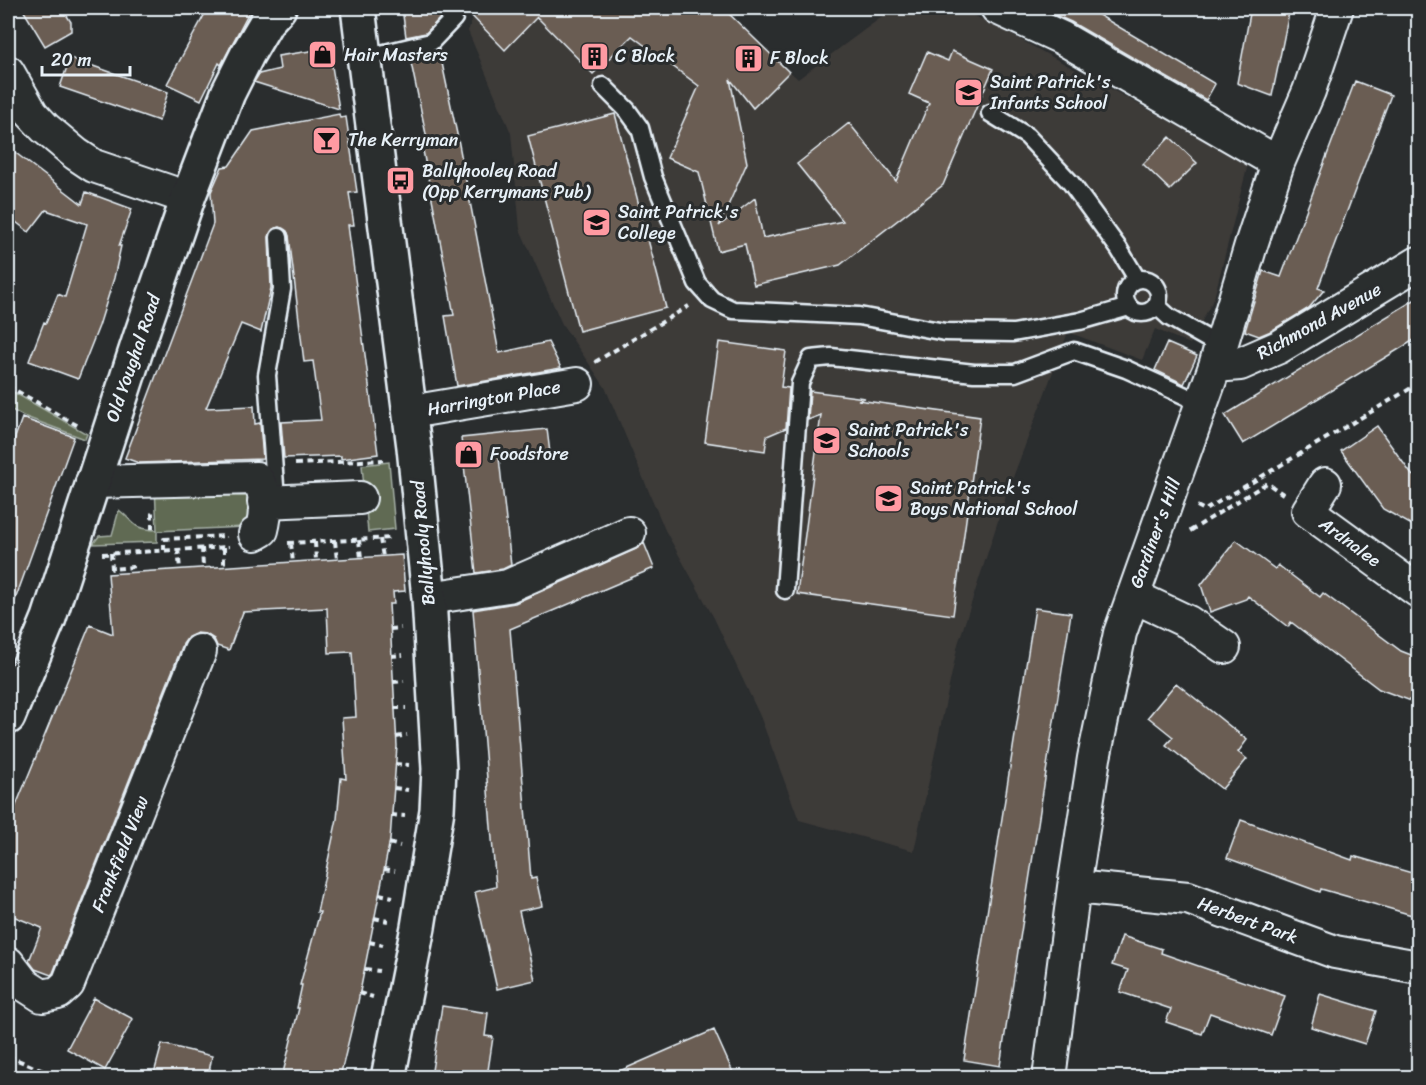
<svg xmlns="http://www.w3.org/2000/svg" width="1426" height="1085" viewBox="0 0 1426 1085" font-family="Sriracha,sans-serif">
	<style>
		.built { fill: #3e3b39 }
		.green { fill: #606b52; stroke: #a4aea5; stroke-width: 1.5 }
		.building { fill: #6b5d52; stroke: #e8f1f8; stroke-width: 1.5 }
		.lines { fill: none; stroke-linecap: round; stroke-linejoin: round }
		.lane-casing { stroke: #e8f1f8; stroke-width: 21 }
		.street-casing { stroke: #e8f1f8; stroke-width: 36 }
		.secondary-casing { stroke: #e8f1f8; stroke-width: 38 }
		.path { stroke: #e8f1f8; stroke-width: 4; stroke-dasharray: 6 4.5; stroke-linecap: butt }
		.lane { stroke: #2a2d2e; stroke-width: 16 }
		.street { stroke: #2a2d2e; stroke-width: 32 }
		.secondary { stroke: #2a2d2e; stroke-width: 33 }
		.labels { text-anchor: middle; dominant-baseline: central; stroke-width: 6; stroke-linejoin: round; paint-order: stroke }
		.poi-label { font-size: 18px; fill: #e8f1f8; stroke: #2a2d2e; text-anchor: start }
		.street-label { font-size: 18px; fill: #e8f1f8; stroke: #2a2d2e }
	</style>
	<rect width="100%" height="100%" fill="#2a2d2e"/>
	<filter id="ink" filterUnits="userSpaceOnUse"><feTurbulence type="fractalNoise" baseFrequency=".0167" numOctaves="2"/><feDisplacementMap in="SourceGraphic" scale="12" xChannelSelector="R" yChannelSelector="G"/><feConvolveMatrix kernelMatrix="1 2 1 2 8 2 1 2 1" color-interpolation-filters="sRGB"/></filter>
	<g filter="url(#ink)">
		<path class="built" d="M484 8H719L798 79 894 8H955L986 21 1248 164 1214 298 1190 344 1155 329 1142 360 1068 332 1007 493 958 644 914 851 799 820 760 716 714 618 665 530 605 387 562 324 520 229 511 133 468 31 473 18Z"/>
		<path class="green" d="M8 389 87 434 85 439 23 416 8 408Z
			M389 462 395 529 368 532 362 465Z
			M247 485 254 521 245 527 157 531V542L93 544 99 536 112 535 119 510C136 523 131 529 157 530L155 487Z"/>
		<path class="building" d="M22 8H62L71 22V31L45 46Z
			M208 8H251L221 65 219 63 201 100 167 84Z
			M402 8H439L440 18 426 33 406 37Z
			M464 8H723L789 72 753 108 730 79 747 163 719 226 755 198 763 238 843 221 797 164 849 123 896 181 929 103 909 94 927 52 948 61 952 51 993 69 943 185 840 265 754 285 745 244 718 251 699 172 667 158 699 86 632 36 593 74 537 17 505 50Z
			M1039 8H1087L1215 84 1206 100 1071 22Z
			M1251 8H1290L1272 96 1237 83Z
			M329 48 339 109 254 82 259 74 280 69 278 56Z
			M439 49 457 134 499 353 548 342 561 368 457 386 445 316 454 315 421 140 427 139 410 58Z
			M70 58 168 92 159 121 60 87Z
			M1355 81 1391 95 1318 288 1324 290 1309 308 1271 331 1259 336 1245 331 1263 271 1281 277Z
			M339 114 340 118 346 117 357 192 349 193 354 225H348L378 454 341 459V456L284 458 281 422 321 420 313 361 304 362 289 236 287 231 279 227 273 229 269 237 271 288 261 332 241 324 206 408 254 406 255 424 260 423 263 459 139 463 125 458 213 224 211 192 222 167 229 166 253 131Z
			M615 114 666 308 579 331 528 136Z
			M1170 137 1197 163 1170 190 1143 164Z
			M8 147 82 204 86 192 132 209 119 246H121L114 278 99 326 78 379 29 361 44 322 46 323 58 294 65 297 87 224 46 210 29 232 8 216Z
			M1419 297V337L1243 444 1225 415Z
			M719 342 786 351 781 387 789 388 786 428 767 436 765 451 705 442Z
			M1167 343 1197 356 1184 384 1155 370Z
			M810 391 865 398 858 400 980 417 953 615 797 594 821 415 808 420Z
			M22 418 74 437 11 611H8V457Z
			M1377 426 1412 475 1419 479V529L1383 509 1341 451Z
			M547 429 550 453 499 458 511 565 503 569 476 573 461 438Z
			M1236 540 1275 569 1278 565 1320 597 1323 593 1401 651 1419 658V704L1379 689 1291 622 1288 627 1248 596 1246 599 1210 612 1201 585Z
			M644 543 654 568 510 629 531 879 536 878 542 906 519 911 535 980 497 989 475 892 496 887 473 610 515 603 636 549Z
			M402 555 405 591 393 592 394 604H389L397 746 390 840 358 1002 340 1077H282L299 1008H297L302 985H300L320 912H317L337 819 341 778 346 779 342 718 356 717 352 652 329 653 327 608 243 612 229 650 217 646 214 639 206 634 197 633 188 637 183 644 53 973 51 975 35 969 29 961 42 928 8 914V825L90 625 113 634 108 574Z
			M1035 608 1071 613 1000 1066 964 1060Z
			M1176 683 1247 740 1238 752 1247 759 1222 789 1166 745 1173 737 1148 717Z
			M1241 820 1352 860 1353 856 1419 875V917L1321 889 1320 892 1227 858Z
			M1122 936 1162 949 1161 953 1285 996 1271 1035 1210 1013 1202 1034 1166 1022 1171 1009 1120 992 1128 970 1112 965Z
			M1320 994 1376 1011 1365 1044 1311 1027Z
			M94 998 133 1019 105 1070 67 1049Z
			M442 1006 488 1013 485 1036 493 1037 487 1077H431Z
			M714 1030 735 1077H606L670 1049Z
			M162 1044 212 1056 208 1077H153Z"/>
		<g class="lines">
			<defs>
				<path id="lane" d="M364 58 431 42 454 18 453 8
					M603 86 627 110 640 128 653 177 697 283 712 300 733 310 859 316 945 332 1013 333 1080 321 1129 307
					M990 113 1027 136 1071 183 1119 249 1137 279
					M1125 296a17 17 0 1 1 34 0a17 17 0 1 1-34 0Z
					M1157 306 1169 317 1220 346
					M276 499 267 375 282 289 279 237
					M785 590 800 383 811 359 831 357 974 373H1015L1074 351 1126 369 1201 403"/>
				<path id="street" d="M997 8 1062 38 1278 163
					M8 72 32 114 45 128 76 154 94 166 188 198
					M1215 366 1240 364 1279 347 1418 263
					M410 412 577 384
					M92 482 256 478C268 491 266 514 262 530L255 534
					M1325 484 1308 511 1418 591
					M264 502 360 498
					M1133 596 1188 622 1224 647
					M429 598 508 586 629 533
					M1074 887 1188 898 1335 952 1418 967
					M8 963 25 985 42 996 58 993 68 984 200 651
					M1049 1078 1074 887 1094 758 1120 633 1215 366 1251 245 1278 163 1309 91 1337 8"/>
				<path id="secondary" d="M358 8 414 447 429 598 439 769 437 810 430 852 418 927 388 1078
					M8 717 49 618 140 338 188 198 228 93 247 55 267 21 279 8"/>
			</defs>
			<use href="#lane" class="lane-casing"/>
			<use href="#street" class="street-casing"/>
			<use href="#secondary" class="secondary-casing"/>
			<path class="path" d="M595 362 689 306
				M8 386 80 427
				M295 464 383 460
				M1197 506 1205 510 1418 384
				M152 529V511
				M1190 531 1267 483 1283 494
				M380 539 383 557
				M359 540 361 558
				M335 541 337 560
				M315 542 316 561
				M288 543 391 538
				M291 543 293 563
				M224 547V566
				M202 548 203 567
				M178 549 180 569
				M164 550V539L227 536
				M111 553 112 569 132 567V572
				M102 554 229 547
				M390 629 401 628
				M391 656 403 655
				M393 682 404 681
				M394 708H406
				M396 737 407 735
				M395 764 409 765
				M394 788 408 790
				M391 815 405 816
				M389 843 400 846
				M384 869 395 871
				M379 894 393 897
				M374 918 388 921
				M369 942 383 945
				M365 969 379 971
				M359 993 373 997
				M8 1056 60 1078
				M218 1078 220 1069"/>
			<use href="#lane" class="lane"/>
			<use href="#street" class="street"/>
			<use href="#secondary" class="secondary"/>
		</g>
	</g>
	<defs>
		<symbol id="shop-square" viewBox="-11 -11 22 22"><rect x="-9" y="-9" width="18" height="18" rx="4" fill="#ff9aa2" stroke="#2a2d2e"/><path d="M-5-2.5h2.3a2.7 3.5 0 0 1 5.4 0H5L5.5 6h-11ZM-1.5-2.5h3a1.5 2.3 0 0 0-3 0Z" fill="#111"/></symbol>
		<symbol id="building-square" viewBox="-11 -11 22 22"><rect x="-9" y="-9" width="18" height="18" rx="4" fill="#ff9aa2" stroke="#2a2d2e"/><path d="M-4-6H4V6H1V3H-1V6H-4ZM-2.5-4.3h1.7v1.8h-1.7ZM.8-4.3h1.7v1.8H.8ZM-2.5-1h1.7V.8h-1.7ZM.8-1h1.7V.8H.8Z" fill="#111"/></symbol>
		<symbol id="school-square" viewBox="-11 -11 22 22"><rect x="-9" y="-9" width="18" height="18" rx="4" fill="#ff9aa2" stroke="#2a2d2e"/><path d="M0-5L7-2L0 1L-7-2ZM-4 1L0 2.5L4 1V4Q0 6-4 4Z" fill="#111"/></symbol>
		<symbol id="bar-square" viewBox="-11 -11 22 22"><rect x="-9" y="-9" width="18" height="18" rx="4" fill="#ff9aa2" stroke="#2a2d2e"/><path d="M-6-5H6L.8 .8V4.5H3.5V6h-7V4.5H-.8V.8Z" fill="#111"/></symbol>
		<symbol id="bus-square" viewBox="-11 -11 22 22"><rect x="-9" y="-9" width="18" height="18" rx="4" fill="#ff9aa2" stroke="#2a2d2e"/><path d="M-5-6H5V4H4V6H2V4H-2V6H-4V4H-5ZM-3.5-4V0h7V-4ZM-3.5 1.2v1.5H-2V1.2ZM2 1.2v1.5H3.5V1.2Z" fill="#111"/></symbol>
	</defs>
	<g fill-rule="evenodd">
		<use href="#shop-square" x="306" y="38" width="33" height="33"/>
		<use href="#building-square" x="578" y="40" width="33" height="33"/>
		<use href="#building-square" x="732" y="42" width="33" height="33"/>
		<use href="#school-square" x="952" y="76" width="33" height="33"/>
		<use href="#bar-square" x="310" y="124" width="33" height="33"/>
		<use href="#bus-square" x="384" y="164" width="33" height="33"/>
		<use href="#school-square" x="580" y="206" width="33" height="33"/>
		<use href="#school-square" x="810" y="424" width="33" height="33"/>
		<use href="#shop-square" x="452" y="438" width="33" height="33"/>
		<use href="#school-square" x="872" y="482" width="33" height="33"/>
	</g>
	<g class="labels">
		<g class="poi-label">
			<text x="344" y="55">Hair Masters</text>
			<text x="615" y="56">C Block</text>
			<text x="770" y="58">F Block</text>
			<text x="990" y="82">Saint Patrick's<tspan x="990" dy="21">Infants School</tspan></text>
			<text x="348" y="140">The Kerryman</text>
			<text x="422" y="171">Ballyhooley Road<tspan x="422" dy="21">(Opp Kerrymans Pub)</tspan></text>
			<text x="618" y="212">Saint Patrick's<tspan x="618" dy="21">College</tspan></text>
			<text x="848" y="430">Saint Patrick's<tspan x="848" dy="21">Schools</tspan></text>
			<text x="490" y="454">Foodstore</text>
			<text x="910" y="488">Saint Patrick's<tspan x="910" dy="21">Boys National School</tspan></text>
		</g>
		<g class="street-label">
			<text transform="translate(1319 321) rotate(-29)">Richmond Avenue</text>
			<text transform="translate(133 358) rotate(-71)">Old Youghal Road</text>
			<text transform="translate(494 398) rotate(-10)">Harrington Place</text>
			<text transform="translate(1155 533) rotate(-70)">Gardiner's Hill</text>
			<text transform="translate(1350 542) rotate(36)">Ardnalee</text>
			<text transform="translate(423 543) rotate(-95)">Ballyhooly Road</text>
			<text transform="translate(120 854) rotate(-68)">Frankfield View</text>
			<text transform="translate(1248 920) rotate(20)">Herbert Park</text>
		</g>
	</g>
	<rect width="1426" height="1085" fill="none" stroke="#2a2d2e" stroke-width="30"/>
	<rect x="15" y="15" width="1396" height="1055" fill="none" stroke="#e8f1f8" stroke-width="2" filter="url(#ink)"/>
	<path d="M42 66v9h88v-9" fill="none" stroke="#e8f1f8" stroke-width="3"/>
	<text x="51" y="66" font-size="18" fill="#e8f1f8" stroke="#2a2d2e" stroke-width="4.5" paint-order="stroke">20 m</text>
</svg>
